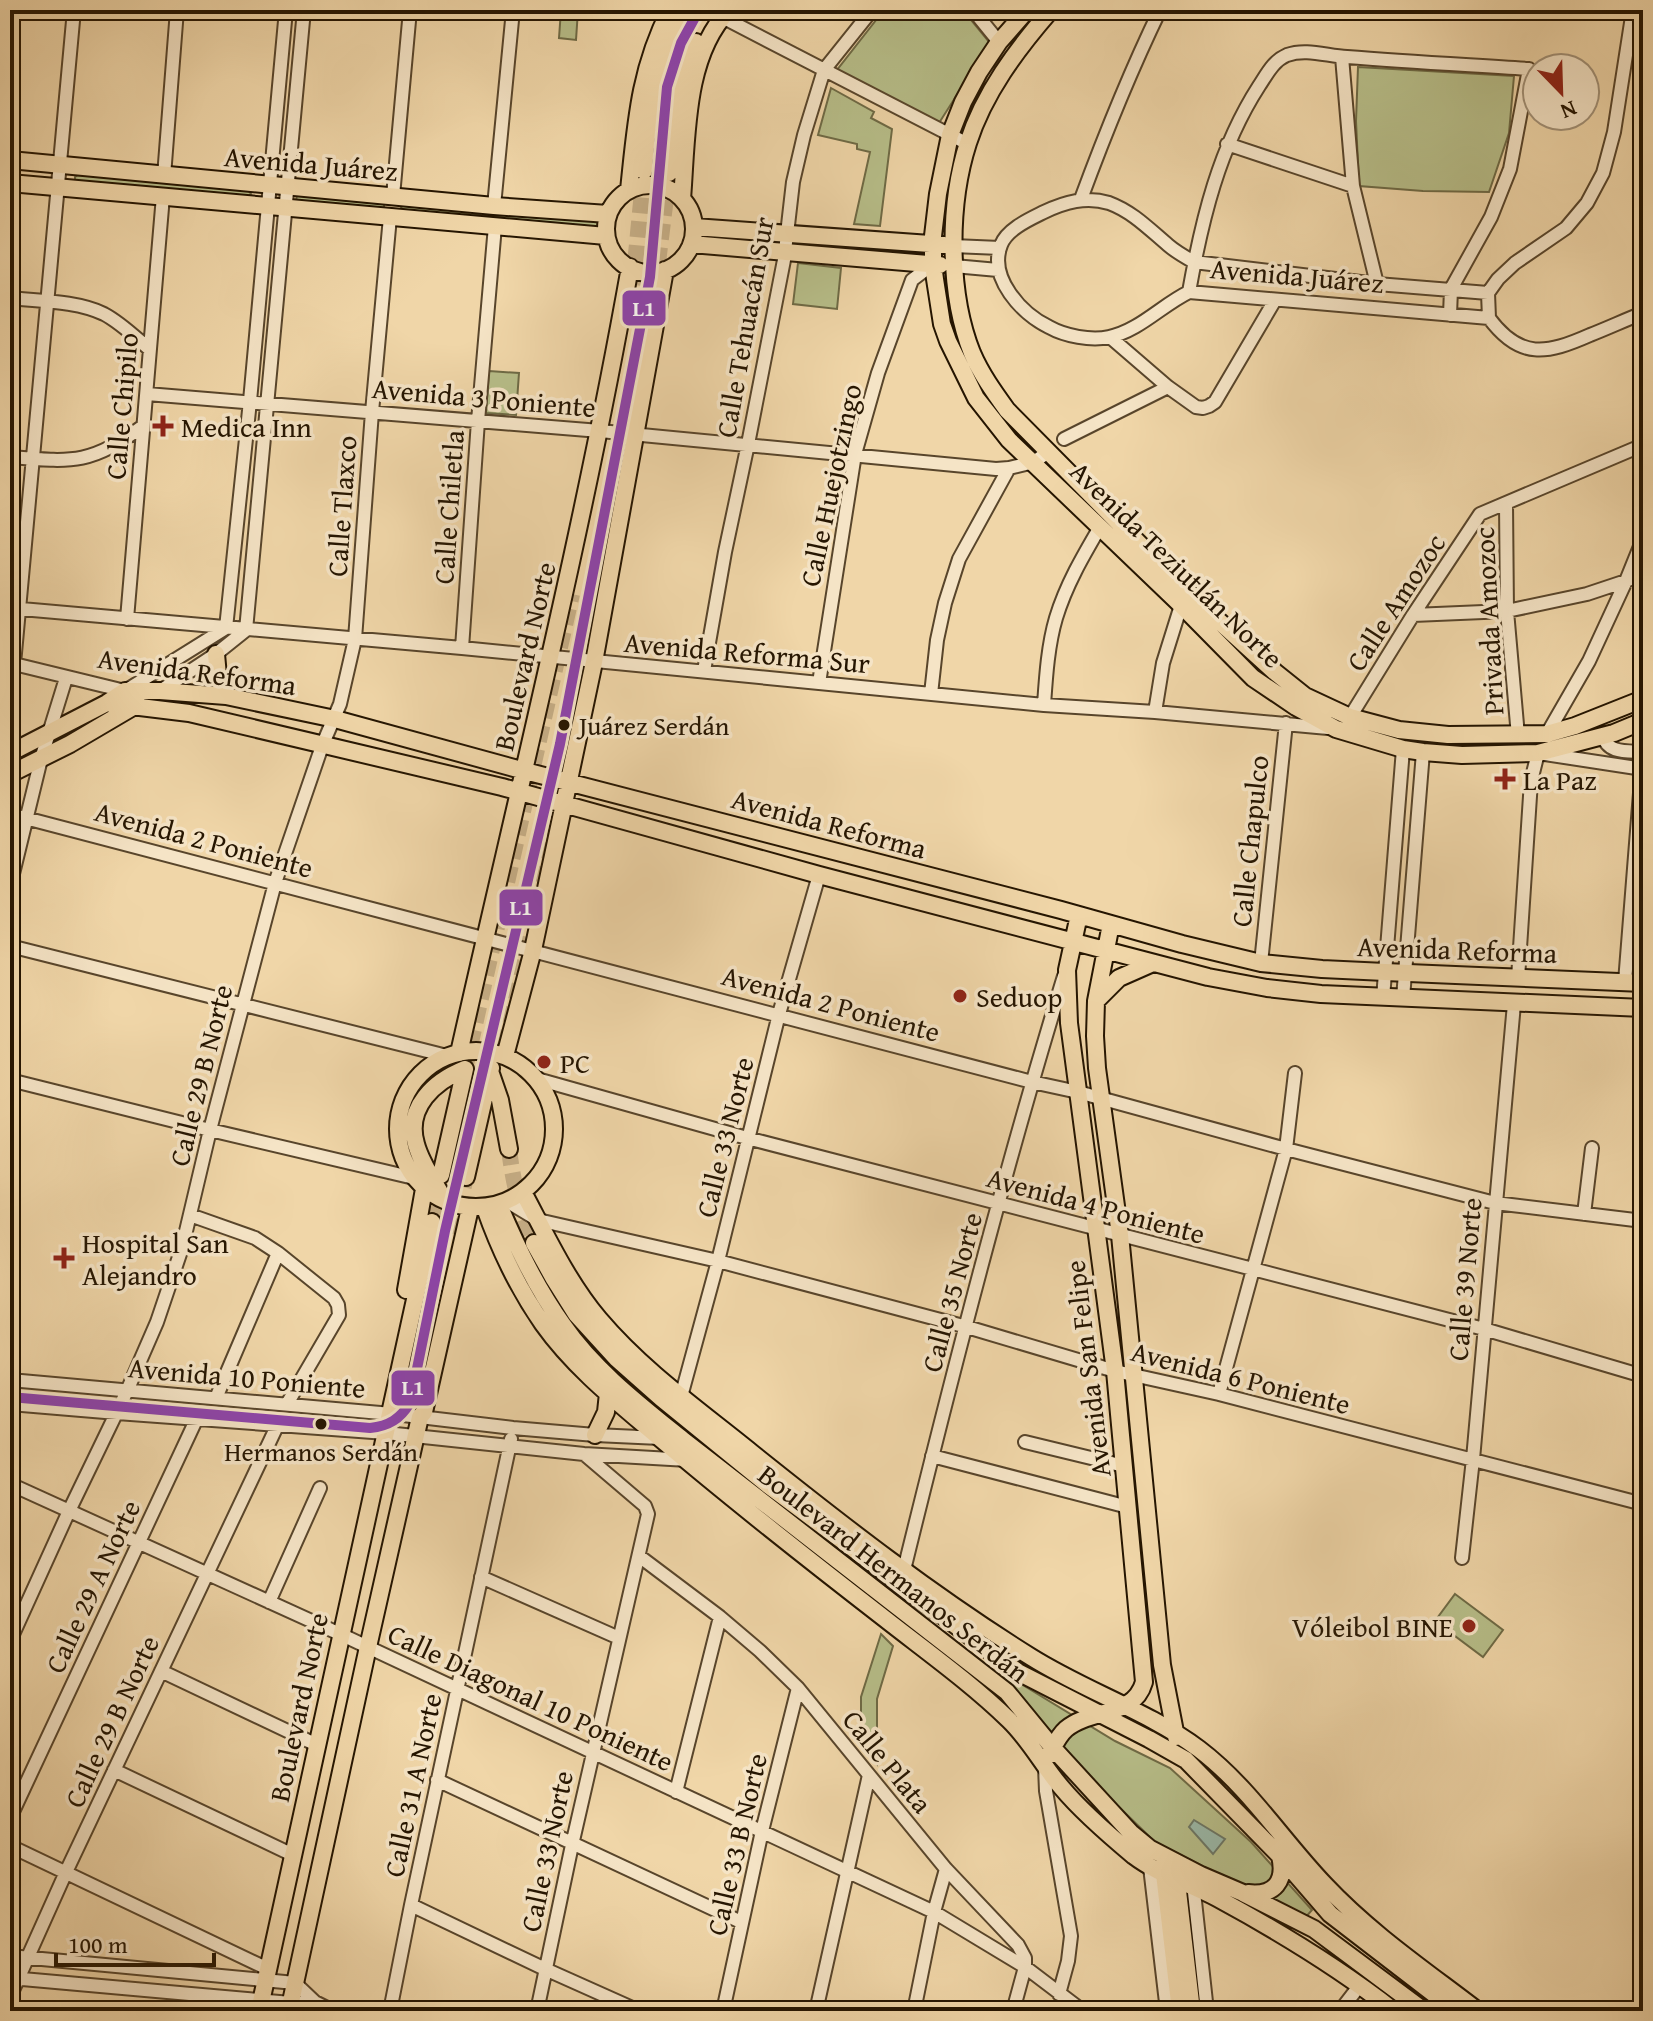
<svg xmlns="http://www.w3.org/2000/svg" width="1653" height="2021" viewBox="0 0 1653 2021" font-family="'Gentium Book Plus',serif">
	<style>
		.green { fill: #b7be89; stroke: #6e6a45; stroke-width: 2 }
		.water { fill: #9ab9a9; stroke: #6b7766; stroke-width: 2 }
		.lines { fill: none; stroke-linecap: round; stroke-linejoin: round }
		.major-tunnel { stroke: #c7af87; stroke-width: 16; stroke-dasharray: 16 8; stroke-linecap: butt }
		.minor-casing { stroke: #58452b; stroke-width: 16 }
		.major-casing { stroke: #251501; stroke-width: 20 }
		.minor { stroke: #f5e4c6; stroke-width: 12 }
		.major { stroke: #f0d6a8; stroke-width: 16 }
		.bus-1-casing { stroke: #f5e4c6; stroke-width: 16 }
		.bus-1 { stroke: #8e44ad; stroke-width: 10 }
		.poi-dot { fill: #8f2418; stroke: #f5e4c6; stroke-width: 3 }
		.bus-dot { fill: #251501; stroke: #f5e4c6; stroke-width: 3 }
		.labels { text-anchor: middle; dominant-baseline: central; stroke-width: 7; stroke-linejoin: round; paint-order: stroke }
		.bus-label { font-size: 26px; fill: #251501; stroke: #f5e4c6; text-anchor: start }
		.street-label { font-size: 28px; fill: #251501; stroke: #f5e4c6 }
		.poi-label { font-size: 28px; fill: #251501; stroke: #f5e4c6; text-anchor: start }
		.line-badge { stroke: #f5e4c6; stroke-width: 3 }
		.badge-label { font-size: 22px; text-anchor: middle; font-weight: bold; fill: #fff }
	</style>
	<rect width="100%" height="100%" fill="#f0d6a8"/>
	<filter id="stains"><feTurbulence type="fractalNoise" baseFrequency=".0025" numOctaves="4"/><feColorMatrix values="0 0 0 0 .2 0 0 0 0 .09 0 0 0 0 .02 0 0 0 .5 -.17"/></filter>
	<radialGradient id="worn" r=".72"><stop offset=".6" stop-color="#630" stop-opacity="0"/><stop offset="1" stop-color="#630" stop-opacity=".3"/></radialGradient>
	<path class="green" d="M561 10H578L576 40 559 38Z
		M884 10H963L990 43 939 123 837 70Z
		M1358 67 1514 76 1509 133 1489 192 1423 191 1359 186 1356 121Z
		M831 88 874 112 871 118 892 129 880 226 854 224 870 152 857 149V144L818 135Z
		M78 175 248 190 251 194 247 197 75 181V177Z
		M297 195 384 203V208L296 201Z
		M402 204 598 221 601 224 598 228 403 211 401 207Z
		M798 263 841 268 837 309 793 304Z
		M489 371 519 373 516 415 486 413Z
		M1455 1594 1503 1630 1483 1657 1435 1621Z
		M881 1634 893 1646 877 1699V1764L861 1745V1697Z
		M1008 1676 1115 1741 1170 1768 1251 1842 1312 1910 1305 1918 1155 1842 1080 1769 1000 1679Z"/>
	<path class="water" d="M1194 1820 1225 1839 1213 1854 1189 1827Z"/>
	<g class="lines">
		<path class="major-tunnel" d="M633 285 644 171
			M655 287 669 173
			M569 743 614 507
			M491 1068 563 770
			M465 1069 572 594
			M509 1149C513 1182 520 1213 534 1243
			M432 1222 440 1181
			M453 1234 466 1177"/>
		<defs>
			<path id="minor" d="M108 10H116
				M973 10 999 42
				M722 17 968 144
				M1342 57 1353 186 1377 284
				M1227 144 1353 186
				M164 176 177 10
				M393 196 410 10
				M1081 199C1105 134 1130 72 1160 10
				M494 206 513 10
				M953 246 1000 248
				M954 266 998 270
				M1189 292C1202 219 1219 148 1259 86 1267 74 1273 61 1287 55 1306 48 1327 56 1347 57 1408 62 1468 65 1529 69L1510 169 1491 217 1451 289 1450 315
				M1488 293 1377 284 1194 262C1185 257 1176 252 1168 245 1149 229 1133 212 1109 203 1086 196 1065 202 1044 212 1030 219 1007 229 1001 245 988 278 1022 314 1049 327 1065 336 1091 341 1109 337 1139 331 1162 305 1189 292L1489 318
				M10 298C38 301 78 301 104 314 121 323 135 337 149 349
				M1489 318 1488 293 1498 279 1515 263 1566 228 1587 203 1603 173 1614 132 1633 10
				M1489 318C1520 360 1547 354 1590 335 1608 328 1625 320 1643 313
				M1110 337 1168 387 1196 407 1203 408 1209 406 1215 402 1275 300
				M147 394 600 431 996 469 1009 468
				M1064 439 1168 387
				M10 457C73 462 90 465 143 426
				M1506 504 1507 611 1518 736
				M10 608 462 648 1044 705 1155 712 1328 728
				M1413 615 1507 611 1587 594 1626 581 1643 573
				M127 619 163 196
				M246 630 304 10
				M462 648 478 421 495 226
				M10 663 125 691 226 628 250 401 286 10
				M14 664 74 10
				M704 671 725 552 748 444 784 260 793 182 804 135 824 70 872 10
				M819 683 855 454 878 373 912 280 933 264
				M160 691 216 654 246 630
				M931 694 937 640 945 603 959 559 1009 468 1034 462 1048 452
				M1044 705C1046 676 1048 645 1056 618 1066 585 1083 556 1100 527
				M1155 712 1163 663 1183 599
				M1350 717 1413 615 1480 514 1643 445
				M1547 734 1589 661 1626 581 1643 539
				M1603 735C1607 754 1627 751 1643 752
				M10 814 1032 1082 1078 1092 1286 1149 1495 1203 1643 1221
				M10 886 41 759 66 678
				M10 946 447 1056
				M1261 963 1286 723
				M1518 978 1531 781 1538 753 1643 769
				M1625 982 1642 768
				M1383 998 1403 749
				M1403 998 1423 752
				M537 1079 747 1138 1484 1329 1643 1376
				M10 1080 210 1130 414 1178
				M508 1202 538 1220 718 1261 967 1327 1115 1371 1219 1394 1643 1504
				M1584 1214 1592 1148
				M190 1215 255 1238 278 1253 334 1298 338 1305 339 1315 287 1404
				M10 1380 403 1415 513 1428 595 1435 660 1438
				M1219 1394 1286 1149 1295 1073
				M216 1398 278 1253
				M10 1404 117 1413 386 1433 584 1454 688 1460
				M679 1404 718 1261 779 1014 819 875
				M1025 1442 1124 1466
				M932 1456 1128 1507
				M10 1484 340 1634 934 1912 1025 1967 1083 2011
				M639 1556 720 1617 760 1651 798 1688 946 1869 1018 1945 1025 1958V1967L1013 2011
				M1462 1558 1473 1459 1514 1004
				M900 1576 904 1570C953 1371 1004 1172 1064 976
				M481 1577 619 1638
				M269 1602 320 1488
				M10 1641 69 1511 127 1391 157 1322 182 1248 210 1130 275 883 322 746 340 704 355 639 372 412 390 217
				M161 1671 317 1745
				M1045 1767 1046 1791 1071 1936 1068 1961 1059 1994
				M114 1770 293 1855
				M437 1780 741 1922
				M676 1792 720 1617
				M10 1818 197 1418
				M10 1846 268 1969
				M1150 1867 1167 2011
				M1193 1883 1207 2011
				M411 1905 545 1969 639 2011
				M10 1956 295 1983 315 2002 333 2011
				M11 1978 291 2003 315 2002
				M10 1997 66 1872 278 1424
				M1220 2009 1223 2011
				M390 2011 411 1905 511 1439
				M537 2011 572 1845 648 1514 645 1506 584 1454
				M723 2011 762 1831 798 1688
				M816 2011 869 1775
				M914 2011 934 1912 946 1869
				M1340 2011 1360 1985"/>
			<path id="major" d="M1027 10 999 42 979 72 963 102 950 135 938 194 933 236V264L935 279 942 324 948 341 976 398 1009 440 1180 604 1253 678 1296 707 1336 729 1403 749 1423 752 1462 755 1538 753 1614 733 1643 721
				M1051 10C1017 49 984 93 968 143 948 205 948 293 972 353 981 374 994 392 1007 410L1187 592 1275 672 1305 696 1350 717 1399 730 1448 735 1547 734 1575 726 1643 699
				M10 160 494 206 608 214
				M644 171C648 114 655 61 683 10
				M669 173 680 84 696 42
				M10 183 606 236
				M606 229a44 44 0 1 1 88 0a44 44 0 1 1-88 0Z
				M629 190C636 125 639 70 670 10
				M682 199C687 138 684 56 729 10
				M694 227 944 245
				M691 244 940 265
				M216 654 218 676 226 696
				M107 703 189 713 502 787 819 875 1208 977 1267 988 1321 994 1643 1008
				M10 753 107 703 125 691H160L226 696 335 719 525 771 1061 910 1182 944 1261 963 1322 969 1385 972 1643 983
				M10 774 70 744 138 704
				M1111 924 1096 1001 1095 1036 1097 1068 1120 1235 1162 1665 1176 1737
				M1097 1000 1119 978 1153 963
				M398 1129a78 78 0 1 1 156 0a78 78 0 1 1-156 0Z
				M459 1053C518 791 583 532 630 267
				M505 1056 533 950 594 662 665 270
				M490 1071 500 1100 509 1149
				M441 1175 465 1069
				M466 1177 491 1068
				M523 1192C546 1235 567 1281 599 1319 643 1371 699 1410 752 1453 842 1525 933 1596 1031 1657 1085 1691 1148 1711 1199 1749 1249 1787 1282 1840 1325 1885 1370 1933 1426 1971 1478 2011
				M444 1199C434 1181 421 1163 416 1144 405 1107 435 1081 465 1069
				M499 1205C517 1247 536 1287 563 1325 594 1370 641 1406 683 1440L1007 1692 1053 1748 1131 1833 1149 1848 1201 1875 1243 1893 1314 1929 1424 2011
				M485 1208C499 1248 518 1288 543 1324 575 1369 620 1404 662 1440 734 1501 809 1560 884 1618 926 1651 971 1683 1009 1720 1030 1740 1043 1766 1062 1788 1082 1812 1110 1836 1134 1856 1159 1875 1189 1883 1217 1898 1278 1931 1339 1968 1394 2011
				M534 1243 554 1279 576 1314 617 1359 661 1398 768 1485 1018 1672 1149 1739 1186 1760 1280 1856 1330 1914 1456 2011
				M406 1290 424 1189
				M595 1435 606 1412 608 1393
				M1049 1755C1054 1746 1058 1736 1066 1729 1091 1708 1134 1718 1144 1682L1115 1371 1069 1023 1067 970 1079 915
				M1163 1865 1180 2011
				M1176 1874 1192 2011
				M1248 1893C1275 1896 1286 1881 1280 1856
				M259 2011 432 1222
				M289 2011 368 1647 420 1417 424 1412 470 1208"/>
		</defs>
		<use href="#minor" class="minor-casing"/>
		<use href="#major" class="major-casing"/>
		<use href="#minor" class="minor"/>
		<use href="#major" class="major"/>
		<defs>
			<path id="bus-1" d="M10 1397 370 1428C389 1426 400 1419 410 1403L445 1231 560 744 650 277 667 87 681 43 699 10"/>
		</defs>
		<use href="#bus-1" class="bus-1-casing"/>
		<use href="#bus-1" class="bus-1"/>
	</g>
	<g class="poi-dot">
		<path d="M159 414h8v8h8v8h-8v8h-8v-8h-8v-8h8z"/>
		<path d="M1501 767h8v8h8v8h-8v8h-8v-8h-8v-8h8z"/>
		<circle cx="960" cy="996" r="8"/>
		<circle cx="544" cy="1062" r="8"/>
		<path d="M60 1246h8v8h8v8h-8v8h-8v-8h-8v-8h8z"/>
		<circle cx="1469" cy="1626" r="8"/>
	</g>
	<g class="bus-dot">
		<circle cx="564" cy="725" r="7"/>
		<circle cx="321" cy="1424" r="7"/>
	</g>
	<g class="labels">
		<g class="bus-label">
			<text x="579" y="725">Juárez Serdán</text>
			<text x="321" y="1451" text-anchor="middle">Hermanos Serdán</text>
		</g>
		<g class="street-label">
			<text transform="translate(311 163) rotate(5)">Avenida Juárez</text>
			<text transform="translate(1297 275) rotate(5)">Avenida Juárez</text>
			<text transform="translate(744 327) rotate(-80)">Calle Tehuacán Sur</text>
			<text transform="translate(484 397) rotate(5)">Avenida 3 Poniente</text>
			<text transform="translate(121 406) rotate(-85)">Calle Chipilo</text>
			<text transform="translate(830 485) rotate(-78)">Calle Huejotzingo</text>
			<text transform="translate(341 506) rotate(-86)">Calle Tlaxco</text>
			<text transform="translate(448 507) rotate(-86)">Calle Chiletla</text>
			<text transform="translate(1177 564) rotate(44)">Avenida Teziutlán Norte</text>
			<text transform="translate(1395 602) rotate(-57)">Calle Amozoc</text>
			<text transform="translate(1488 621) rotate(-93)">Privada Amozoc</text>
			<text transform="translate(747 652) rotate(5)">Avenida Reforma Sur</text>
			<text transform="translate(524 656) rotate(-77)">Boulevard Norte</text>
			<text transform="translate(197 671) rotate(8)">Avenida Reforma</text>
			<text transform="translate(829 823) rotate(15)">Avenida Reforma</text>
			<text transform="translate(204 839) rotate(15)">Avenida 2 Poniente</text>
			<text transform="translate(1249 841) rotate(-84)">Calle Chapulco</text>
			<text transform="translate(1457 949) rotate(2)">Avenida Reforma</text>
			<text transform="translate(831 1003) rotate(15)">Avenida 2 Poniente</text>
			<text transform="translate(200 1075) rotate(-76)">Calle 29 B Norte</text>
			<text transform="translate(724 1137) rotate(-76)">Calle 33 Norte</text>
			<text transform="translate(1096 1205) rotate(15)">Avenida 4 Poniente</text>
			<text transform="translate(1464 1279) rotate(-85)">Calle 39 Norte</text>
			<text transform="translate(951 1292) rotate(-75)">Calle 35 Norte</text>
			<text transform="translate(1087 1369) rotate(-97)">Avenida San Felipe</text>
			<text transform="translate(247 1377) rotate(5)">Avenida 10 Poniente</text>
			<text transform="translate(1241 1377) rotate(14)">Avenida 6 Poniente</text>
			<text transform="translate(894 1573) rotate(38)">Boulevard Hermanos Serdán</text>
			<text transform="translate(92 1586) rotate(-65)">Calle 29 A Norte</text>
			<text transform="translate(531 1697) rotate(25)">Calle Diagonal 10 Poniente</text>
			<text transform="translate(298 1707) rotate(-78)">Boulevard Norte</text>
			<text transform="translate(111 1721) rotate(-65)">Calle 29 B Norte</text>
			<text transform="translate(888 1761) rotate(51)">Calle Plata</text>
			<text transform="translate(412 1785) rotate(-78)">Calle 31 A Norte</text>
			<text transform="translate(736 1844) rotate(-77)">Calle 33 B Norte</text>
			<text transform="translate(546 1851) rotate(-78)">Calle 33 Norte</text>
		</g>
		<g class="poi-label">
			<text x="181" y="426">Medica Inn</text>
			<text x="1523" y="779">La Paz</text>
			<text x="976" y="996">Seduop</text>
			<text x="560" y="1062">PC</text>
			<text x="82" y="1242">Hospital San<tspan x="82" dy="32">Alejandro</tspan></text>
			<text x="1453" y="1626" text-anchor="end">Vóleibol BINE</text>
		</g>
	</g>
	<g class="line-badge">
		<rect x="621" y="289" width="46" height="38" rx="8" fill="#8e44ad"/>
		<rect x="498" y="888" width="46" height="39" rx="8" fill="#8e44ad"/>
		<rect x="390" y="1369" width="46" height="38" rx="8" fill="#8e44ad"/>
	</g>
	<g class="badge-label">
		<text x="644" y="316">L1</text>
		<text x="521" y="915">L1</text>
		<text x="413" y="1395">L1</text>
	</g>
	<rect width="1653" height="2021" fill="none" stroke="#f0d6a8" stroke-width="40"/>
	<rect x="12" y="12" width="1629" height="1997" fill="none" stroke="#251501" stroke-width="4"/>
	<rect x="20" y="20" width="1613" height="1981" fill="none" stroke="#251501" stroke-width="2"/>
	<g transform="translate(1561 92) rotate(157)"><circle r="38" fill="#f5e4c6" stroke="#a29177" stroke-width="2"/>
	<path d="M0-6L14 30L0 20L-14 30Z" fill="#8f2418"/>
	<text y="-12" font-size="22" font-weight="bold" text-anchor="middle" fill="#251501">N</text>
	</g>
	<path d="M56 1953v12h158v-12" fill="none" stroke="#251501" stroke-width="4"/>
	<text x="68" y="1953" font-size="24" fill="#251501" stroke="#f5e4c6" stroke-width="6" paint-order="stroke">100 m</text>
	<rect width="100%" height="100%" filter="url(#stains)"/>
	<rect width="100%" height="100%" fill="url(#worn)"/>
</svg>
